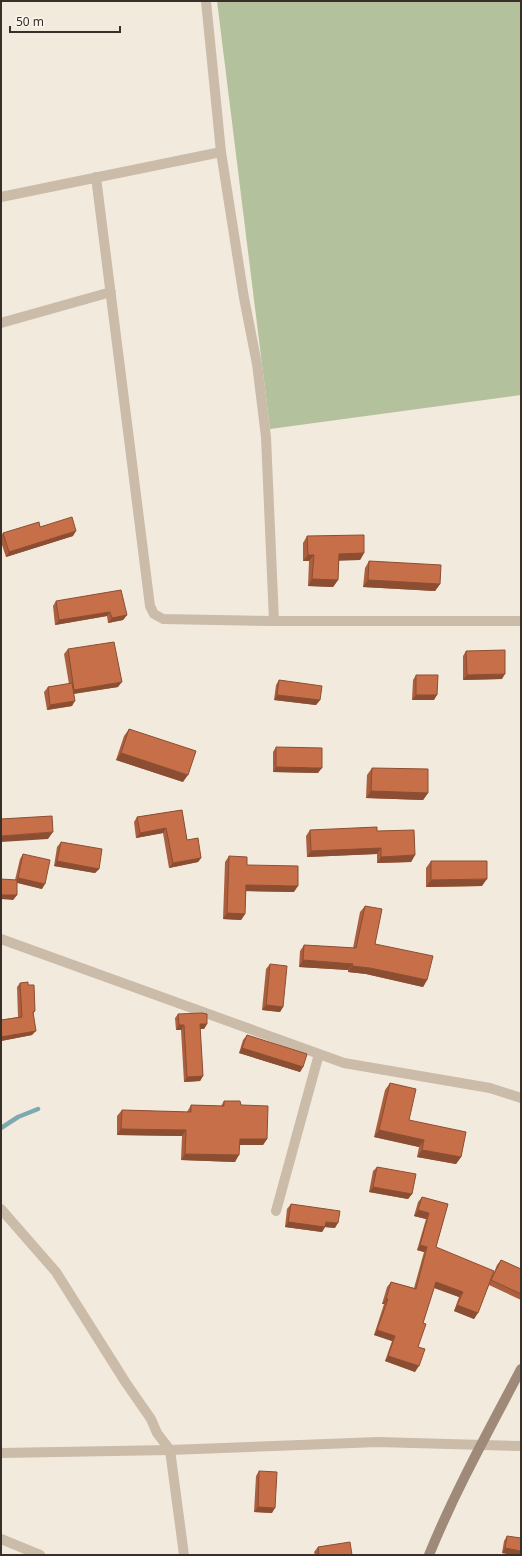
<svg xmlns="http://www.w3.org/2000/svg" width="522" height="1556" viewBox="0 0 522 1556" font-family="'Noto Sans',sans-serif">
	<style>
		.garden { fill: #b3c29d }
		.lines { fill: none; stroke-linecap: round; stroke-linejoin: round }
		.stream { stroke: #7caab0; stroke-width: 4.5 }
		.minor { stroke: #cbbba9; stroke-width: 10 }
		.tertiary { stroke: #cbbba9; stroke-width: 10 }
		.secondary { stroke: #9f8a7a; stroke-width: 10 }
		.wall { fill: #ab5f3e }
		.shaded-wall { fill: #8b4e32 }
		.building { fill: #c76f48; stroke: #8b4e32 }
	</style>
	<rect width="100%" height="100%" fill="#f3eade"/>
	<path class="garden" d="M217 1H521V395L270 429Z"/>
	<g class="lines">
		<path class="stream" d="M1 1128 18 1117 38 1109"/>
		<path class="minor" d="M206 1 221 152 244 298 257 364 266 437 274 621
			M96 177 150 606 154 614 163 619 274 621H521
			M1 197 221 152
			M1 323 111 292
			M1 939 344 1063 490 1088 521 1098
			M1 1209 56 1272 126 1383 151 1419 157 1433 170 1450 184 1555
			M276 1211 319 1054
			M1 1539 40 1555"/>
		<path class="tertiary" d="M1 1453 170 1450 378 1442 521 1446"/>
		<path class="secondary" d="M429 1555C455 1491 489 1430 521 1369"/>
	</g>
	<path class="wall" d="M40 527 73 536 6 557 1 542V536L3 533Z
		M307 536 364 553 360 560H339L338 580 333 587 308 586 309 561H303V543Z
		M369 561 440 584 435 591 363 587 365 568Z
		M56 601 127 615 123 620 108 623 107 616 55 625 53 606Z
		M68 649 118 687 74 694 72 706 47 710 44 692 48 687 69 684 64 654Z
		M466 651 502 679 463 680V656Z
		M416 675 434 700H412L413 680Z
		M279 680 320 700 316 705 274 700 276 685Z
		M129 729 183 782 116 760 124 736Z
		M276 747 318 773 273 772V752Z
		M372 768 428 793 423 800 366 798 367 775Z
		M182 810 187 840 201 858 198 862 169 868 163 833 136 838 134 822 137 817Z
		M310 830 377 831 415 855 411 862 377 863V854L307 857 306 836Z
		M61 842 99 869 95 873 54 866 57 847Z
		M23 854 42 889 17 883V895L13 900 15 880 20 859Z
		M229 856 247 865 294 892 246 891 245 914 241 920 223 919 225 862Z
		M431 861 482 886 426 887V868Z
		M365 906 375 944 427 980 423 987 366 974 348 972V970L299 967 300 951 304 945 353 948 360 912Z
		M270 964 283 1007 280 1012 262 1010 266 969Z
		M20 983 35 1011 33 1014 32 1035 1 1041V1020L18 1017 17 987Z
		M178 1014 207 1024 204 1029H200L203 1076 200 1081 184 1082 181 1030H176L175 1018Z
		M247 1035 303 1067 300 1072 239 1053 243 1040Z
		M390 1083 409 1120 461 1157 456 1164 417 1157 419 1147 374 1137 385 1090Z
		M224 1101 241 1105 267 1139 263 1145H239L235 1162 181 1160 182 1136 117 1135V1116L122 1110 187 1112 191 1105 221 1106Z
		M377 1167 412 1194 408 1199 369 1192 373 1171Z
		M422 1197 448 1204 436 1247 493 1275 497 1265 501 1260 521 1269V1300L489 1285 474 1319 454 1311 459 1297 434 1288 423 1323 418 1347 415 1372 385 1361 392 1341 374 1335 384 1304H382L387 1287 391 1282 414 1288 424 1252 417 1250 426 1219 414 1216 418 1202Z
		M291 1204 335 1228 325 1227 322 1232 285 1227 287 1209Z
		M259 1471 272 1513 254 1512 256 1476Z
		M507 1536 521 1555H514L502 1553 504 1541Z
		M318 1547 352 1555H315L314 1552Z"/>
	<path class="shaded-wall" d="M76 531 73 536 6 557 9 552Z
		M364 553 360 560 334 561 339 554Z
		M308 555H314L309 561H303Z
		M312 579 338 580 333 587 308 586Z
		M368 580 440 584 435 591 363 587Z
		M110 612 107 616 55 625 59 620Z
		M127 615 123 620 108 623 112 618Z
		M505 674 502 679 463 680 467 675Z
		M122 682 118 687 71 694 74 690Z
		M277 695 320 700 316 705 274 700Z
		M416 695H437L434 700H412Z
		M75 701 72 706 47 710 50 705Z
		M121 753 188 775 183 782 116 760Z
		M276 767 322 768 318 773 273 772Z
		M371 791 428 793 423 800 366 798Z
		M166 828 163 833 136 838 140 833Z
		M53 832 48 839 1 842V836Z
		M381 848 377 854 307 857 311 851Z
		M415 855 411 862 377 863 381 857Z
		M201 858 198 862 169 868 173 863Z
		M57 861 99 869 95 873 54 866Z
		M18 878 45 884 42 889 15 882Z
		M487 879 482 886 426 887 431 880Z
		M246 885 298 886 294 892 242 891Z
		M1 895H17L13 900 1 899Z
		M227 913 245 914 241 920 223 919Z
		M303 960 353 964 348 970 299 967Z
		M352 966 370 968 427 980 423 987 366 974 348 972Z
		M266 1005 283 1007 280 1012 262 1010Z
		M200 1024H207L204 1029H196Z
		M179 1025H184L181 1030H176Z
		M36 1031 32 1035 1 1041V1037Z
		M242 1048 303 1067 300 1072 239 1053Z
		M203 1076 200 1081 184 1082 187 1077Z
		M121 1129 186 1130 182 1136 117 1135Z
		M379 1130 424 1140 419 1147 374 1137Z
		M240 1139H267L263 1145H235Z
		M422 1150 461 1157 456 1164 417 1157Z
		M185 1154 239 1155 235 1162 181 1160Z
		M373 1187 412 1194 408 1199 369 1192Z
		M418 1210 429 1213 426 1219 414 1216Z
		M288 1222H326L338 1223 335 1228 325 1227 322 1232 285 1227Z
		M420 1245 427 1247 424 1252 417 1250Z
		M436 1282 463 1292 459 1297 432 1287Z
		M386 1299H388L384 1304H382Z
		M457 1305 478 1313 474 1319 454 1311Z
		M377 1330 395 1336 392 1341 374 1335Z
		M388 1356 419 1366 415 1372 385 1361Z
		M258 1507 275 1508 272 1513 254 1512Z
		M505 1548 521 1551V1555H514L502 1553Z"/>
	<path class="building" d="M72 517 76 531 9 552 3 533 39 522 40 527Z
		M364 535V553L339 554 338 580 312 579 314 555H308L307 536Z
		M369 561 441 565 440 584 368 580Z
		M121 590 127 615 112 618 110 612 59 620 56 601Z
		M114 642 122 682 74 690 68 649Z
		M505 650V674L467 675 466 651Z
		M416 675H438L437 695H416Z
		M279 680 322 686 320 700 277 695Z
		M72 683 75 701 50 705 48 687Z
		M129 729 196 751 188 775 121 753Z
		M276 747 322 748V768L276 767Z
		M372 768 428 769V793L371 791Z
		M182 810 187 840 198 838 201 858 173 863 166 828 140 833 137 817Z
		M52 816 53 832 1 836V819Z
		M377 827V831L414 830 415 855 381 857V848L311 851 310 830Z
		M61 842 102 849 99 869 57 861Z
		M23 854 50 860 45 884 18 878Z
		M229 856 247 857V865L298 866V886L246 885 245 914 227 913Z
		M431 861H487V879L431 880Z
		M1 879 17 880V895H1Z
		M365 906 382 909 375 944 433 956 427 980 370 968 352 966 353 964 303 960 304 945 356 948Z
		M270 964 287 966 283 1007 266 1005Z
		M28 982V985H34L35 1011 33 1012 36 1031 1 1037V1020L22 1017 20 983Z
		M202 1013 207 1014V1024H200L203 1076 187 1077 184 1025H179L178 1014Z
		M247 1035 307 1054 303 1067 242 1048Z
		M390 1083 416 1089 409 1120 466 1132 461 1157 422 1150 424 1140 379 1130Z
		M224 1101H240L241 1105 268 1106 267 1139H240L239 1155 185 1154 186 1130 121 1129 122 1110 191 1112V1105L224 1106Z
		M377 1167 416 1174 412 1194 373 1187Z
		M422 1197 448 1204 436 1247 494 1271 478 1313 457 1305 463 1292 436 1282 423 1323 426 1324 418 1347 425 1349 419 1366 388 1356 395 1336 377 1330 388 1299H386L391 1282 416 1289 427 1247 420 1245 429 1213 418 1210Z
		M291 1204 340 1211 338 1223 326 1222 325 1227 288 1222Z
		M501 1260 521 1269V1294L491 1280Z
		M259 1471 277 1472 275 1508 258 1507Z
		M507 1536 521 1538V1551L505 1548Z
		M350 1542 352 1555H319L318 1547Z"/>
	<rect width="522" height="1556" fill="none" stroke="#382f29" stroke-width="4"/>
	<path d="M10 26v6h110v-6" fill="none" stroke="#382f29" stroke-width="2"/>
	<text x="16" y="26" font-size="12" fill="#382f29" stroke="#faf4ea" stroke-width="3" paint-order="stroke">50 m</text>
</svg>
